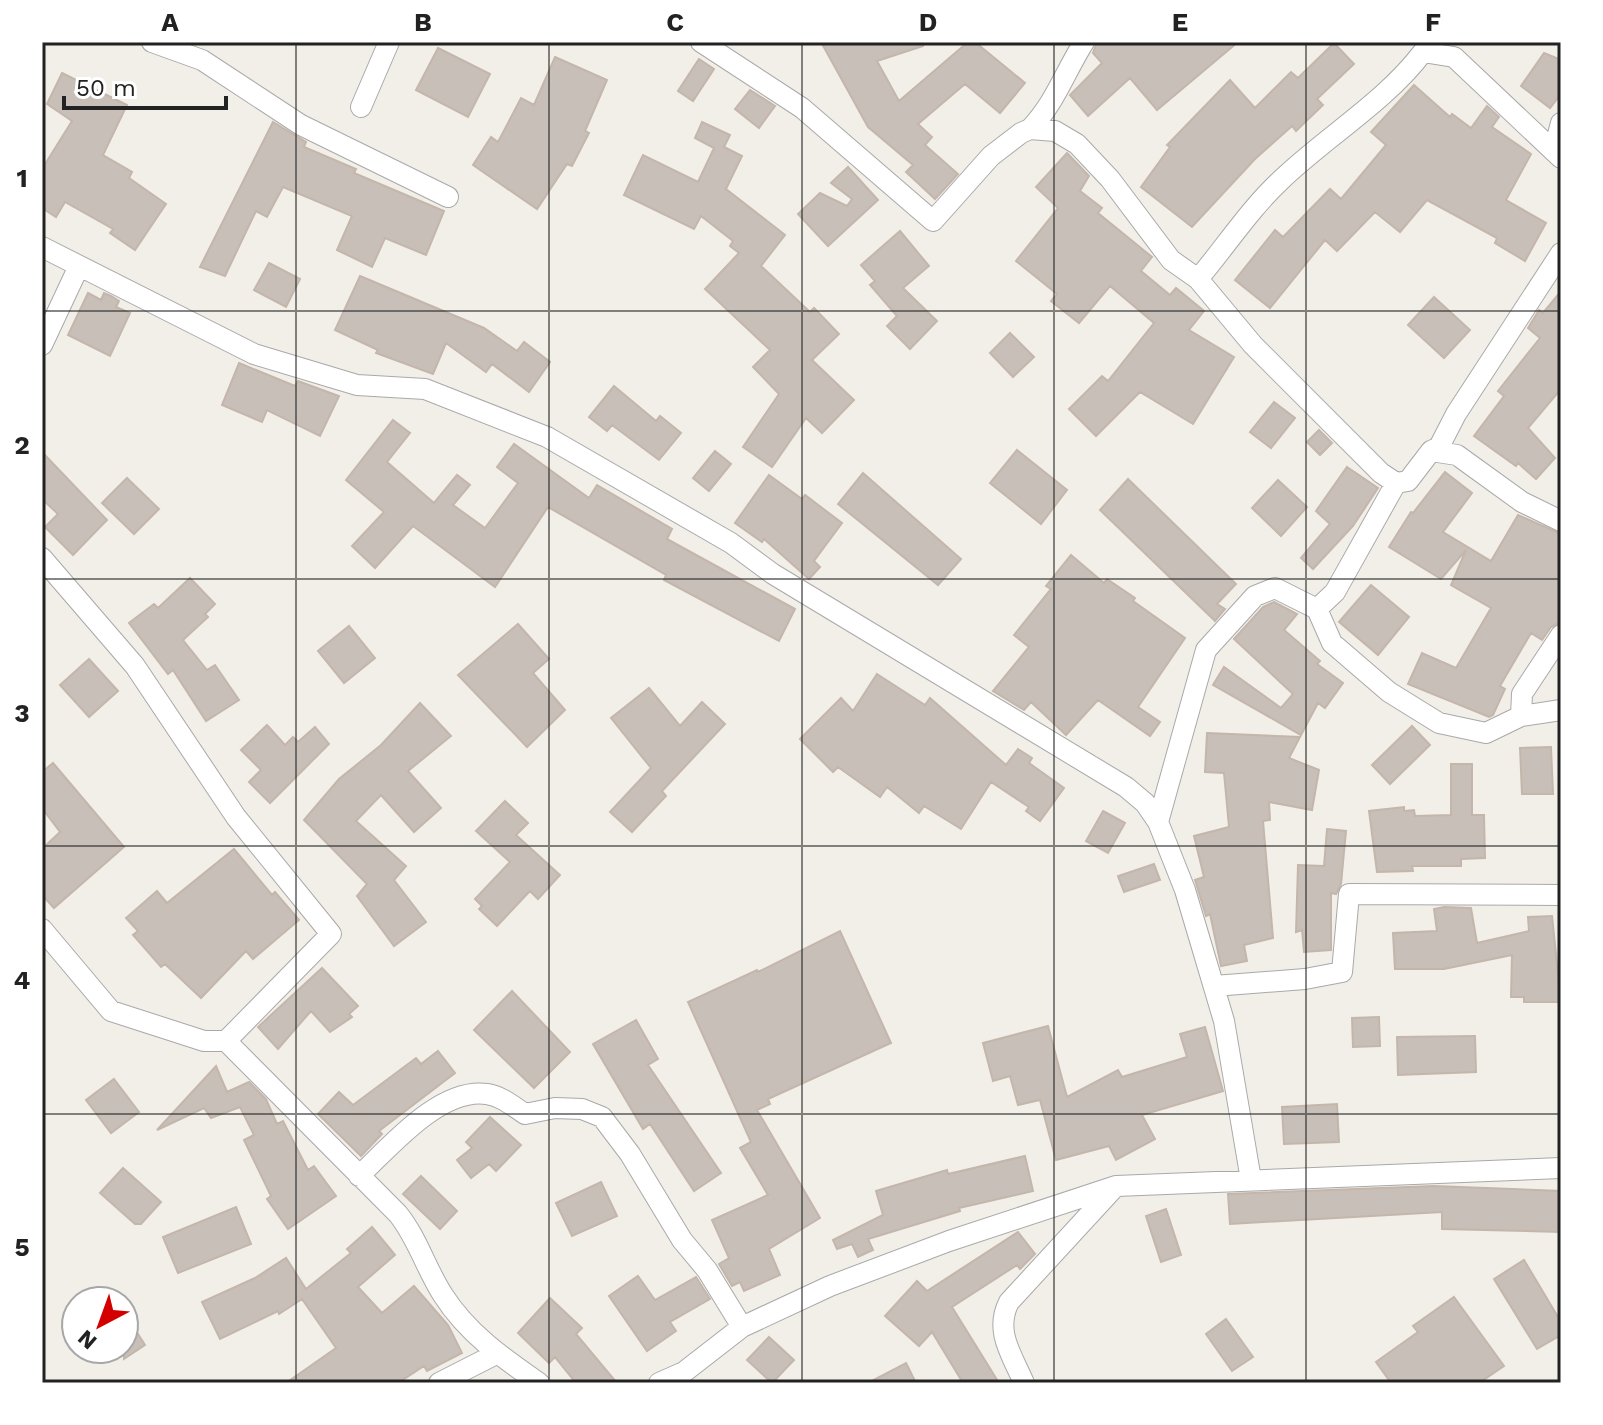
<svg xmlns="http://www.w3.org/2000/svg" width="1603" height="1425" viewBox="0 0 1603 1425" font-family="'Work Sans',sans-serif">
	<style>
		.building { fill: #c7bfb8; stroke: #c4b6ab; stroke-width: 2 }
		.lines { fill: none; stroke-linecap: round; stroke-linejoin: round }
		.minor-casing { stroke: #a9a9a9; stroke-width: 22 }
		.minor { stroke: #fff; stroke-width: 20 }
		.grid { fill: none; stroke: #222; stroke-width: 2; stroke-opacity: 0.55 }
		.neatline { fill: none; stroke: #222; stroke-width: 3 }
		.grid-label { font-size: 26px; text-anchor: middle; font-weight: bold; fill: #222 }
	</style>
	<rect width="100%" height="100%" fill="#f2efe9"/>
	<path class="building" d="M821 42H923V46L877 61 899 101 968 42H975L1025 83 1000 113 965 84 918 124 932 137 925 145 958 174 935 199 906 172 913 165 868 127Z
		M1097 42H1238L1157 110 1130 78 1088 116 1070 95 1102 63 1093 53Z
		M1334 43 1354 64 1317 99 1323 105 1296 131 1292 126 1255 159 1192 227 1141 187 1170 147 1167 145 1230 80 1255 108 1291 72 1298 78Z
		M438 48 490 74 468 117 416 90Z
		M1544 53 1561 60V94L1550 108 1521 86Z
		M555 57 607 80 585 131 589 133 572 166 567 164 537 209 473 165 491 137 498 142 521 98 534 105Z
		M699 59 714 69 693 101 678 91Z
		M62 73 127 105 103 155 132 172 129 178 166 204 135 250 110 233 113 229 65 202 56 217 42 208V169L72 121 47 104Z
		M1414 85 1450 117 1452 114 1471 128 1487 106 1499 117 1492 127 1531 154 1506 200 1546 223 1525 261 1495 243 1497 238 1427 200 1400 232 1375 212 1337 251 1325 240 1270 308 1235 280 1275 230 1283 237 1330 189 1341 199 1386 145 1371 132Z
		M750 90 775 106 759 128 735 109Z
		M273 122 306 142 304 147 356 169 354 173 444 211 426 255 385 238 372 267 337 250 352 216 283 187 267 217 256 211 225 276 200 267Z
		M702 122 730 135 724 147 742 156 726 189 785 235 761 266 810 312 814 308 839 334 812 360 854 400 822 433 806 418 772 467 743 447 779 394 753 367 770 350 705 289 739 253 730 246 733 241 701 216 694 229 624 195 643 155 698 182 714 148 695 138Z
		M1067 153 1089 176 1080 191 1102 208 1098 213 1152 257 1141 271 1170 295 1176 288 1204 311 1189 330 1234 357 1193 424 1140 392 1096 436 1069 409 1102 376 1108 381 1154 323 1110 286 1079 323 1051 301 1057 294 1016 261 1058 208 1036 187Z
		M848 167 878 200 828 246 798 214 820 193 847 206 852 199 831 183Z
		M900 231 929 266 903 288 937 321 910 349 887 326 897 316 870 285 875 281 861 265Z
		M269 263 300 279 286 307 254 290Z
		M360 276 484 328 517 351 524 342 550 362 529 392 492 364 486 372 446 343 433 374 376 353 378 350 335 330Z
		M1561 291V389L1528 428 1555 458 1536 479 1518 463 1516 466 1474 436 1504 396 1498 391 1540 338 1528 328 1539 310 1543 313Z
		M88 293 101 300 104 293 111 296 119 301 116 307 130 313 110 356 68 335Z
		M1434 297 1470 330 1444 358 1408 325Z
		M1010 333 1034 357 1013 377 990 353Z
		M239 363 295 386 298 381 339 396 320 436 267 410 262 422 222 405Z
		M614 386 656 421 660 416 681 433 659 460 612 425 607 431 589 417Z
		M1274 402 1295 418 1271 448 1250 432Z
		M393 420 410 433 387 462 434 503 457 475 470 485 453 505 485 528 518 483 497 467 514 444 589 498 597 485 672 529 667 539 795 609 779 641 664 580 666 575 548 507 495 587 413 526 375 568 352 546 384 512 346 480Z
		M1319 430 1332 443 1320 455 1307 442Z
		M1017 450 1067 490 1041 524 990 483Z
		M715 451 731 464 709 491 693 478Z
		M42 452 107 520 73 555 45 527 58 514 42 499Z
		M1347 467 1378 488 1353 526 1313 569 1301 558 1330 524 1316 511Z
		M1445 472 1472 493 1443 532 1491 561 1518 515 1561 534V622L1551 627 1542 640 1531 633 1500 686 1505 689 1493 715 1489 717 1408 684 1422 653 1456 668 1491 608 1451 585 1466 550 1441 579 1389 547 1411 512 1413 513Z
		M863 473 961 559 938 585 838 504Z
		M769 475 802 499 805 495 842 523 814 561 820 567 809 579 764 539 762 542 735 523Z
		M127 478 159 509 134 534 102 503Z
		M1128 479 1236 584 1217 604 1225 609 1215 621 1100 510Z
		M1278 480 1307 507 1281 536 1252 508Z
		M1071 555 1104 583 1107 579 1135 598 1133 601 1185 638 1138 707 1160 722 1150 736 1098 700 1066 735 1031 702 1024 710 993 691 1029 647 1014 635 1051 589 1046 586Z
		M190 578 215 604 205 614 208 617 183 640 207 670 215 665 239 700 206 721 173 670 168 674 129 623 154 604 158 608Z
		M1371 585 1409 617 1378 655 1339 622Z
		M1274 602 1297 614 1284 630 1320 661 1317 664 1343 683 1325 708 1318 703 1301 735 1213 685 1224 667 1281 708 1293 694 1234 639 1263 607Z
		M518 624 549 659 533 673 565 710 527 747 458 675Z
		M349 626 375 658 344 683 318 651Z
		M89 659 118 691 89 717 60 685Z
		M877 674 925 705 930 698 1006 765 1018 749 1032 758 1029 763 1064 788 1040 821 1026 811 1029 807 991 782 961 829 924 806 919 813 887 787 880 797 838 767 833 772 800 739 841 698 853 711Z
		M649 688 680 726 702 702 725 724 662 791 666 796 632 832 610 812 651 768 611 718Z
		M420 703 451 736 408 771 441 808 414 832 381 795 356 821 406 866 394 880 426 922 394 946 357 896 367 884 304 820 339 779 381 745Z
		M267 725 285 745 293 737 298 742 315 727 329 744 270 803 249 782 261 770 241 750Z
		M1412 726 1430 745 1390 784 1372 765Z
		M1207 733 1300 737 1289 758 1319 770 1312 810 1269 802 1270 820 1263 821 1273 938 1244 945 1247 961 1221 966 1210 914 1206 916 1195 880 1204 877 1194 836 1229 827 1224 773 1205 772Z
		M1551 747 1553 794H1522L1520 748Z
		M53 763 124 847 54 908 42 895V849L60 832 42 808V772Z
		M1451 764H1472V815H1484L1485 858 1461 859V866H1412L1413 871 1377 872 1369 811 1404 807V811L1414 810 1415 816 1451 815Z
		M505 801 528 823 516 835 560 875 538 899 530 891 497 926 479 909 482 906 475 899 510 862 476 831Z
		M1103 811 1125 823 1108 853 1086 841Z
		M1327 829 1346 831 1341 884 1336 894 1331 893V950L1304 952 1302 930 1296 932 1298 865 1324 866Z
		M234 849 272 895 275 892 299 920 253 959 246 951 201 998 165 964 161 967 133 935 138 931 126 918 157 891 167 903Z
		M1154 864 1160 880 1124 892 1118 876Z
		M1444 907 1471 908 1477 943 1529 931 1528 917 1552 916 1561 1002H1524V997H1511L1512 955 1444 969H1395L1393 933 1437 931 1434 909Z
		M840 931 891 1043 768 1099 770 1104 757 1110 820 1218 769 1249 780 1275 744 1291 740 1282 732 1286 719 1264 729 1258 712 1220 768 1195 740 1148 751 1142 688 1002 757 970 758 972Z
		M322 968 358 1006 349 1014 352 1017 330 1032 311 1011 278 1049 258 1027Z
		M512 991 570 1052 534 1088 474 1030Z
		M1379 1017 1380 1046 1353 1047 1352 1018Z
		M636 1020 658 1059 648 1065 721 1173 694 1191 650 1124 643 1129 593 1044Z
		M1048 1026 1067 1097 1118 1070 1122 1077 1187 1057 1180 1034 1205 1027 1223 1091 1142 1115 1155 1139 1116 1160 1109 1146 1056 1160 1040 1100 1018 1105 1010 1076 993 1081 983 1043Z
		M1475 1036 1476 1072 1398 1075 1397 1037Z
		M438 1051 455 1073 379 1131 382 1134 361 1156 318 1114 339 1092 353 1105 416 1058 421 1064Z
		M216 1066 227 1092 249 1082 266 1099 277 1124 283 1121 308 1170 314 1166 336 1196 288 1229 267 1199 271 1196 244 1140 254 1135 240 1107 211 1118 204 1108 157 1130Z
		M114 1079 139 1112 111 1133 86 1100Z
		M1337 1104 1339 1142 1284 1144 1282 1107Z
		M490 1117 521 1145 496 1171 489 1164 471 1178 457 1160 472 1148 466 1142Z
		M1025 1156 1033 1191 959 1208 960 1211 868 1239 873 1250 858 1257 852 1244 837 1249 833 1240 883 1215 876 1191 947 1170 948 1174Z
		M123 1168 161 1202 141 1224H135L100 1193Z
		M421 1176 457 1211 440 1229 403 1194Z
		M601 1182 617 1216 572 1236 556 1203Z
		M1434 1186 1561 1191V1232L1442 1229V1212L1230 1224 1228 1194Z
		M236 1207 251 1244 178 1273 163 1237Z
		M1166 1209 1181 1255 1161 1262 1146 1216Z
		M372 1227 395 1255 358 1287 382 1313 414 1286 448 1325 462 1353 427 1371 424 1366 398 1383H286L336 1348 302 1299 279 1314 278 1311 220 1339 202 1302 255 1278 286 1258 306 1289 351 1253 347 1249Z
		M1018 1232 1035 1254 1020 1269 1017 1265 952 1307 999 1383H963L932 1332 919 1346 885 1316 917 1281 927 1291Z
		M1524 1260 1561 1322V1335L1537 1349 1494 1279Z
		M638 1276 655 1300 696 1277 710 1299 670 1322 676 1331 647 1351 609 1296Z
		M1454 1297 1504 1366 1479 1383H1391L1376 1362 1418 1332 1413 1326Z
		M550 1298 582 1328 576 1334 617 1383H576L555 1357 549 1363 518 1333Z
		M124 1312 145 1345 124 1359Z
		M1226 1319 1253 1357 1232 1371 1206 1334Z
		M769 1337 794 1360 772 1383 747 1360Z
		M906 1363 916 1383H868Z"/>
	<g class="lines">
		<defs>
			<path id="minor" d="M152 42 202 60 301 125 448 197
				M701 42 802 108 933 221 991 156 1021 133 1030 129 1055 131 1077 144 1110 179 1171 260 1198 279 1253 345 1381 473 1396 483 1408 481 1431 451
				M361 107 389 42
				M1030 129C1055 103 1065 72 1084 42
				M1554 149 1561 123
				M42 247 254 354 357 385 425 389 547 437 731 543 773 574 1126 787 1145 803 1158 822 1185 890 1224 1021 1251 1180
				M1561 253 1456 414 1439 447 1431 451 1457 455 1522 502 1561 521
				M1198 279C1226 246 1249 210 1281 180 1327 136 1385 102 1423 52L1454 57 1561 158
				M42 345 79 266
				M42 558 135 666 236 817 331 934 226 1041H204L111 1011 42 929
				M1317 609 1335 592 1396 483
				M1521 716 1522 694 1561 635
				M1158 822 1206 650 1255 596 1275 588 1317 609 1332 643 1389 692 1439 723 1486 733 1521 716 1561 710
				M1214 986 1305 979 1342 972 1349 894 1561 895
				M226 1041 398 1214C418 1239 426 1269 443 1295 467 1333 503 1358 539 1383
				M359 1176C390 1147 440 1087 487 1094 501 1096 513 1106 525 1114L555 1108 582 1109 602 1117 630 1154 682 1240 707 1270 742 1327
				M439 1383 496 1354
				M659 1383 684 1372 742 1327 830 1286 949 1241 1116 1186 1561 1168
				M1024 1383C1012 1355 994 1331 1009 1302L1113 1189"/>
		</defs>
		<use href="#minor" class="minor-casing"/>
		<use href="#minor" class="minor"/>
	</g>
	<path class="grid" d="M296 42V1383M549 42V1383M802 42V1383M1054 42V1383M1306 42V1383M42 311H1561M42 579H1561M42 846H1561M42 1114H1561"/>
	<rect width="1603" height="1425" fill="none" stroke="#ffffff" stroke-width="88"/>
	<g transform="translate(100 1325) rotate(221)"><circle r="38" fill="#ffffff" stroke="#a7a7a7" stroke-width="2"/>
	<path d="M0-6L14 30L0 20L-14 30Z" fill="#d40000"/>
	<text y="-12" font-size="22" font-weight="bold" text-anchor="middle" fill="#222222">N</text>
	</g>
	<path d="M64 96v12h162v-12" fill="none" stroke="#222222" stroke-width="4"/>
	<text x="76" y="96" font-size="24" fill="#222222" stroke="#ffffff" stroke-width="6" paint-order="stroke">50 m</text>
	<rect x="44" y="44" width="1515" height="1337" class="neatline"/>
	<g class="grid-label">
		<text x="170" y="31">A</text>
		<text x="423" y="31">B</text>
		<text x="675" y="31">C</text>
		<text x="928" y="31">D</text>
		<text x="1180" y="31">E</text>
		<text x="1433" y="31">F</text>
		<text x="22" y="187">1</text>
		<text x="22" y="454">2</text>
		<text x="22" y="722">3</text>
		<text x="22" y="989">4</text>
		<text x="22" y="1256">5</text>
	</g>
</svg>
